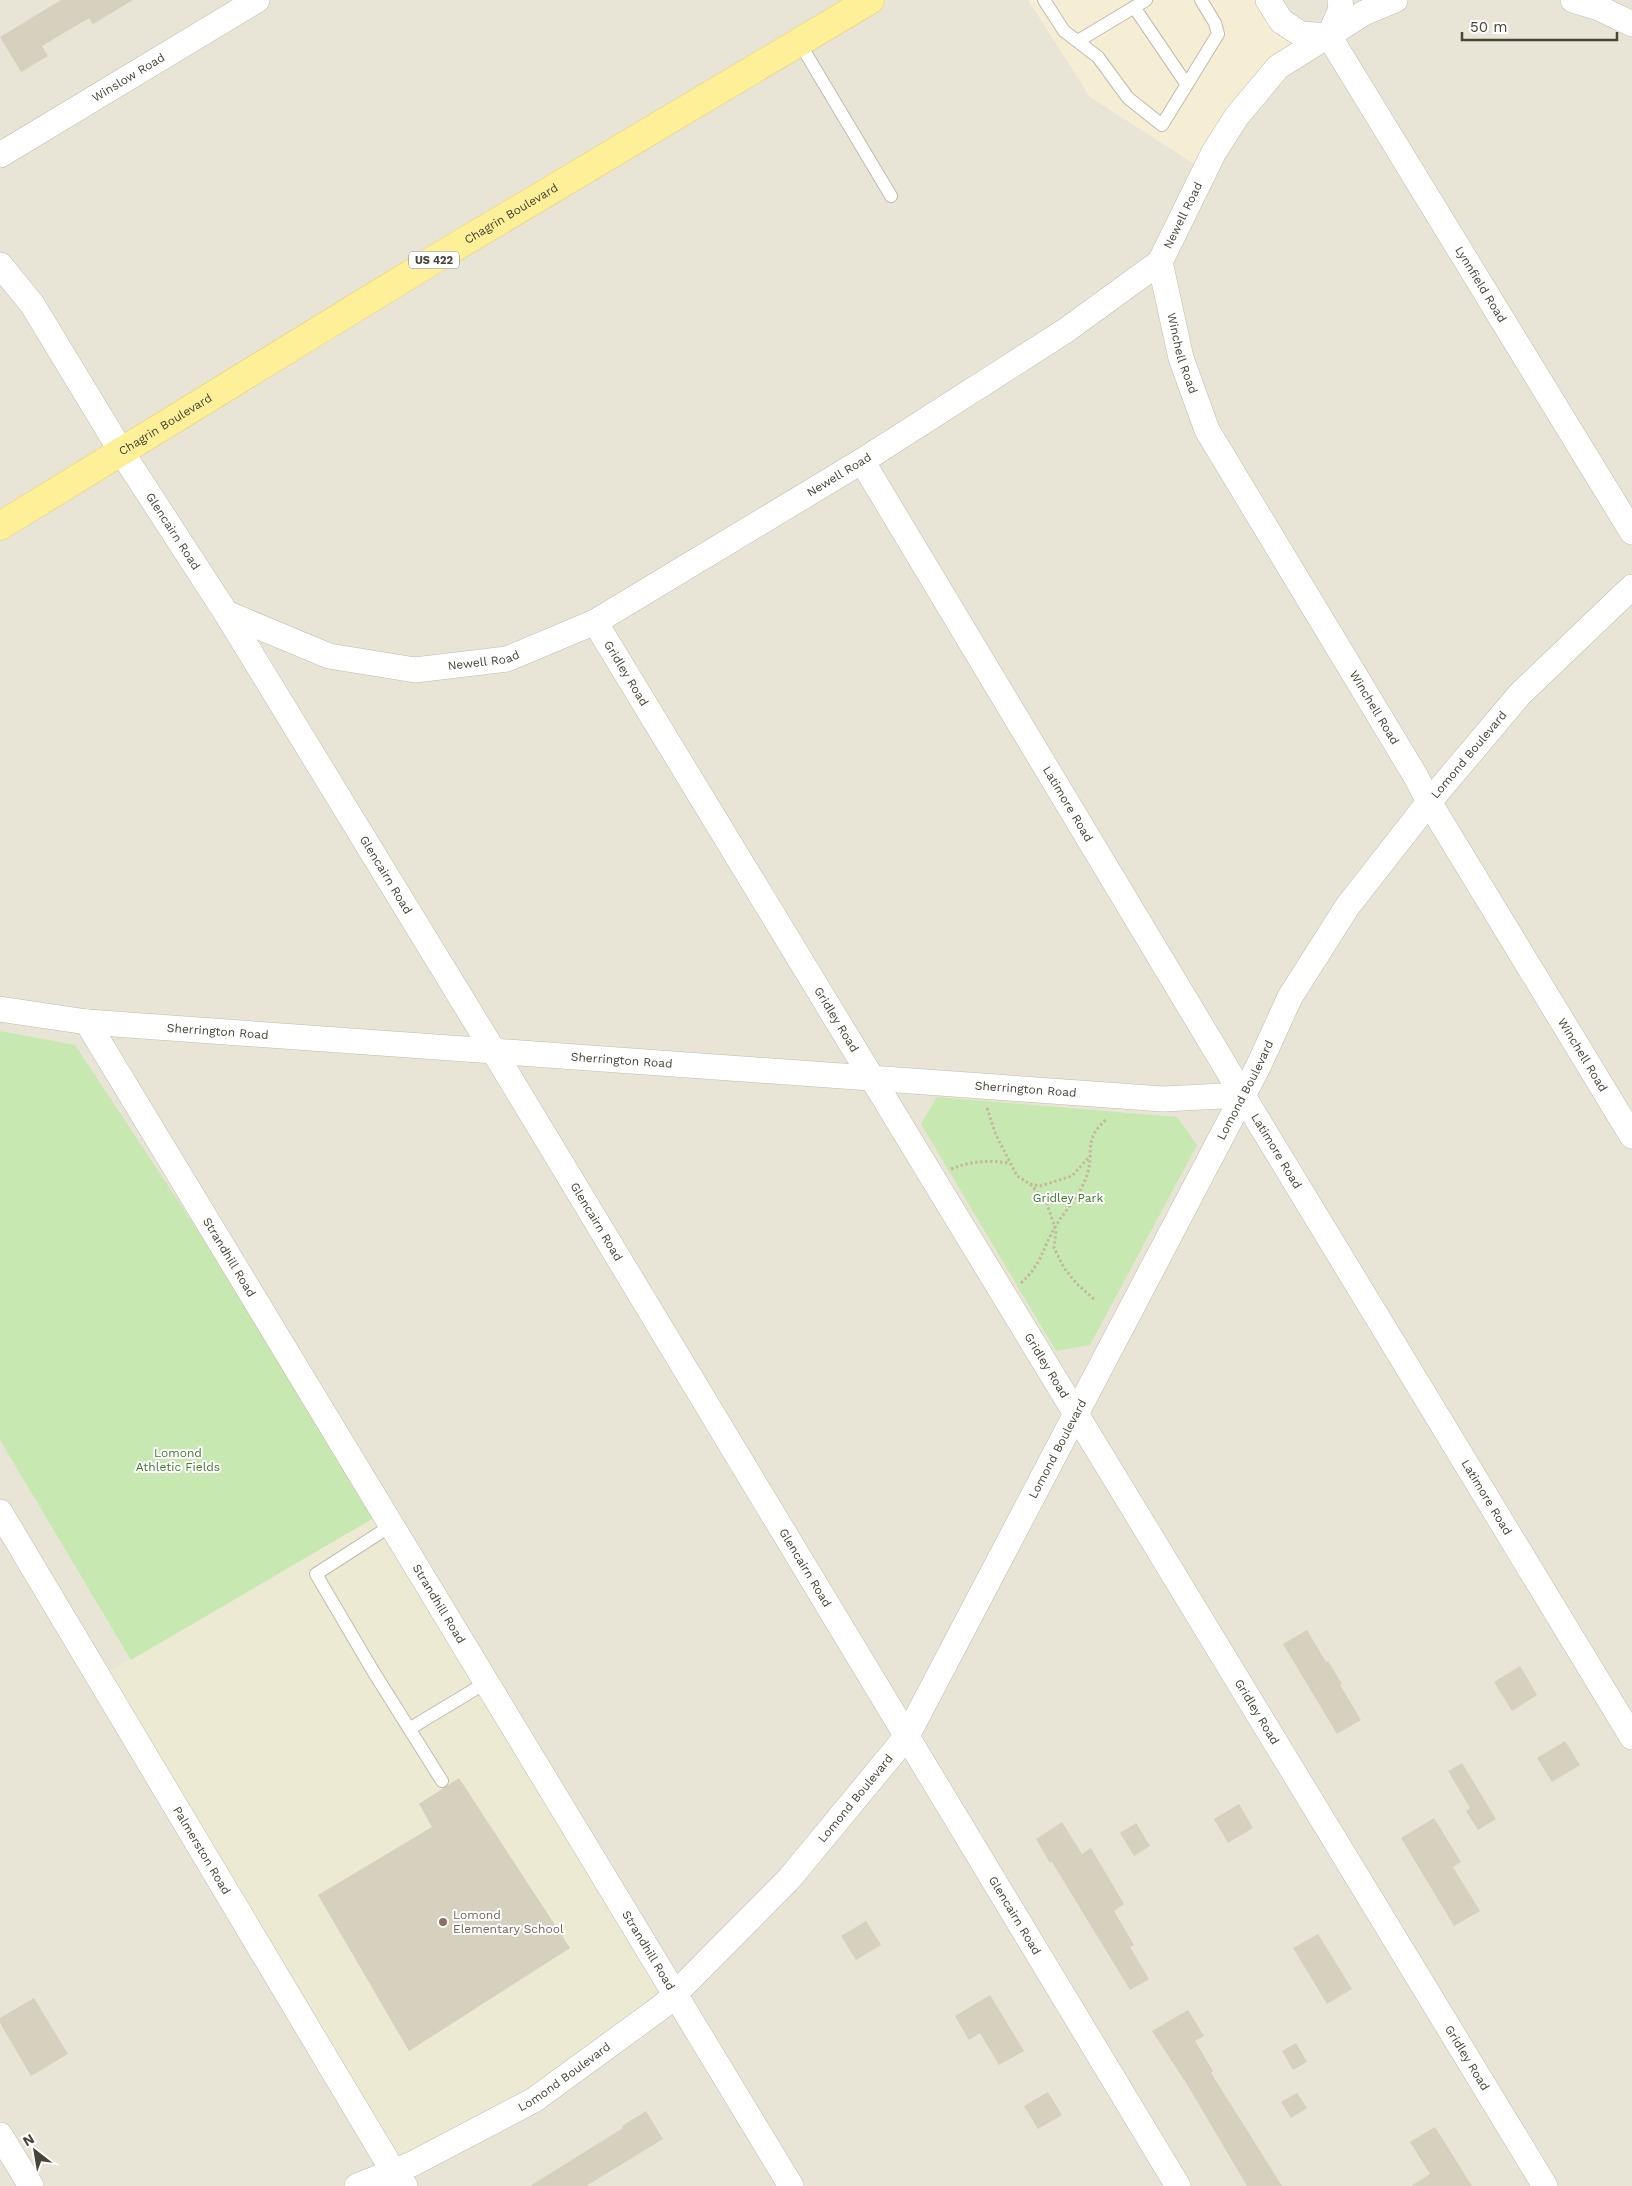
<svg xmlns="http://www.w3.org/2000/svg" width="1632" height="2186" viewBox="0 0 1632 2186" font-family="'Work Sans',sans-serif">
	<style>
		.residential { fill: #e8e5d7 }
		.commercial { fill: #f6edd5 }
		.education { fill: #edead3 }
		.green { fill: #c8e8b2 }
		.building { fill: #d6d0be }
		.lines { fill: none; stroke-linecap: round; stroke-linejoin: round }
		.service-casing { stroke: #c0bcac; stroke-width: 14 }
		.minor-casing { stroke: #c0bcac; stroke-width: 26 }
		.primary-casing { stroke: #e3d168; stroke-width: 29 }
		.path { stroke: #c2ba9d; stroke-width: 3; stroke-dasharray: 2.5 2.5; stroke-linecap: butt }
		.service { stroke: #fff; stroke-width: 12 }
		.minor { stroke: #fff; stroke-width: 25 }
		.primary { stroke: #fdf099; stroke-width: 28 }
		.education-dot { fill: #8d6e63; stroke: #fff; stroke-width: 2 }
		.labels { text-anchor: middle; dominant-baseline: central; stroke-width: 4; stroke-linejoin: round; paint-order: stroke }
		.shield { fill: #fff; stroke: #7f7c73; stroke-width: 1 }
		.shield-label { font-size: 11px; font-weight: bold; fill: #484437 }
		.street-label { font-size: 12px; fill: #484437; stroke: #fff }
		.park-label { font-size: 12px; fill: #3d7a2a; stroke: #fff }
		.education-label { font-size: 12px; fill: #785e54; stroke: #fff; text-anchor: start }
	</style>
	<rect width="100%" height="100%" fill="#f4f3e9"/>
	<path class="residential" d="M0 0H1632V2186H0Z"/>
	<path class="commercial" d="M1028 0H1268L1301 34 1296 56 1205 171 1090 97Z"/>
	<path class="education" d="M384 1512 675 1993 534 2100 393 2171 99 1677Z"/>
	<path class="green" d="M0 1031 75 1045 384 1512 131 1660 0 1440Z
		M937 1097 1177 1117 1197 1145 1090 1345 1056 1351 921 1124Z"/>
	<path class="building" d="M61 0H133L93 24 89 18 42 46 48 56 21 72 0 37Z
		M1307 1630 1326 1662 1328 1661 1342 1684 1340 1685 1361 1720 1337 1734 1283 1644Z
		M1520 1666 1537 1695 1512 1711 1494 1682Z
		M1565 1741 1580 1765 1552 1782 1537 1758Z
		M1462 1763 1496 1819 1478 1830 1466 1811 1470 1808 1448 1771Z
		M459 1778 570 1948 409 2051 318 1895 432 1827 419 1804Z
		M1239 1804 1253 1828 1228 1843 1214 1819Z
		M1434 1818 1461 1862 1453 1867 1480 1911 1454 1926 1401 1838Z
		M1062 1822 1082 1854 1091 1848 1124 1904 1114 1911 1134 1945 1130 1947 1149 1979 1130 1990 1052 1862 1050 1863 1036 1839Z
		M1136 1823 1150 1846 1134 1856 1120 1833Z
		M866 1921 881 1945 856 1960 841 1936Z
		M1318 1934 1352 1989 1327 2004 1293 1948Z
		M990 1995 1024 2051 999 2065 980 2033 969 2040 955 2016Z
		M34 1998 68 2054 31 2076 0 2023V2018Z
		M1188 2010 1204 2036 1195 2041 1213 2071 1211 2073 1282 2186H1247L1188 2086 1152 2031Z
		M1296 2043 1307 2062 1293 2070 1282 2051Z
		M1048 2092 1062 2115 1038 2129 1024 2106Z
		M1297 2093 1307 2108 1291 2118 1281 2102Z
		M646 2111 663 2139 586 2186H530L623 2128 622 2126Z
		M1435 2127 1455 2159 1472 2186H1411L1430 2174 1410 2142Z"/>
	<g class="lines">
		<defs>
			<path id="service" d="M1044 0 1064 31 1098 57 1128 98 1162 125 1218 34 1215 23 1201 0
				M1134 7 1187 85
				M1078 41 1146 0
				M799 42 891 196
				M392 1525 316 1574 373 1671 442 1781
				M409 1729 487 1682"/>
			<g id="minor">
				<path d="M1268 0 1281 21 1301 34 1329 36"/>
				<path d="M1573 0 1599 8 1632 24"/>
				<path id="s1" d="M1329 36 1632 532"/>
				<path d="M1329 36 1341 9 1340 0"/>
				<path id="s2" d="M0 155 257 0"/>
				<path id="s3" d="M1160 262 1181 358 1207 430 1415 775 1429 802 1632 1136"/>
				<path id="s4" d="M0 265 32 304 121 451 226 613 493 1050 1178 2186"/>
				<path id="s5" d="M862 461 1257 1119 1632 1737"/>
				<path id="s6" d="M226 613 329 656 415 670 507 659 595 622 862 461 1065 331 1160 262 1214 152 1237 116 1278 67 1364 13 1395 0"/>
				<path id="s7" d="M595 622 1545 2186"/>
				<path id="s8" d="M0 1009 87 1022 1163 1099 1243 1095"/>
				<path id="s9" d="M87 1022 791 2186"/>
				<path id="s10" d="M0 1512 393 2171 405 2186"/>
				<path d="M0 2135 31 2186"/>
				<path id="s11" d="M357 2186 412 2164 534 2100 664 2005 789 1879 907 1736 1258 1067 1290 997 1347 907 1429 802 1520 694 1632 587"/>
			</g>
			<g id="primary">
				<path id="s12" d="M0 526 435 259 870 0"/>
			</g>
		</defs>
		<use href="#service" class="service-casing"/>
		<use href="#minor" class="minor-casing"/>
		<use href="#primary" class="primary-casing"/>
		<path class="path" d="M987 1108 996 1135 1017 1176 1030 1184 1046 1201 1056 1231 1054 1248 1064 1268 1077 1284 1095 1300
			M951 1169C970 1161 989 1160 1009 1163
			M1030 1184 1040 1186 1072 1176 1089 1157
			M1021 1283C1042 1264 1042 1249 1055 1227 1065 1210 1079 1197 1086 1178 1096 1152 1081 1141 1107 1119"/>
		<use href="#service" class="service"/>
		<use href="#minor" class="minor"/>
		<use href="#primary" class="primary"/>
	</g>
	<circle class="education-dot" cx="443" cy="1922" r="5"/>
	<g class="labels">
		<rect class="shield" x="409" y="251.5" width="50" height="17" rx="4"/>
		<g class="shield-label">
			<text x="434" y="260">US 422</text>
		</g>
		<g class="street-label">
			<text stroke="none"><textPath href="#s2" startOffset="150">Winslow Road</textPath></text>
			<text stroke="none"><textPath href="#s12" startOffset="599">Chagrin Boulevard</textPath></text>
			<text stroke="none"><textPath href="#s6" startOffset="1109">Newell Road</textPath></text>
			<text stroke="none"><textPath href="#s1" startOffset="291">Lynnfield Road</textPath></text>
			<text stroke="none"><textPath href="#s3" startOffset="94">Winchell Road</textPath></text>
			<text stroke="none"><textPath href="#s12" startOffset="194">Chagrin Boulevard</textPath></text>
			<text stroke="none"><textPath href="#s6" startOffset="672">Newell Road</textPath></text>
			<text stroke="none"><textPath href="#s4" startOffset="318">Glencairn Road</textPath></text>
			<text stroke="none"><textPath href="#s6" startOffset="268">Newell Road</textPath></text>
			<text stroke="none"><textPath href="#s7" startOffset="60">Gridley Road</textPath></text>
			<text stroke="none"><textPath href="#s3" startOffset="499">Winchell Road</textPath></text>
			<text stroke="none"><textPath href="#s11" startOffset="1855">Lomond Boulevard</textPath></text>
			<text stroke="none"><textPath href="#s5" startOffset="400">Latimore Road</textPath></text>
			<text stroke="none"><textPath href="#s4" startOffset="722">Glencairn Road</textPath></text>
			<text stroke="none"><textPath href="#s7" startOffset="465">Gridley Road</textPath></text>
			<text stroke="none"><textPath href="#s8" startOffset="219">Sherrington Road</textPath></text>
			<text stroke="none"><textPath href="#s3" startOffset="904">Winchell Road</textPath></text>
			<text stroke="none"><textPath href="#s8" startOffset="624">Sherrington Road</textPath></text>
			<text stroke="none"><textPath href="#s8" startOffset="1029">Sherrington Road</textPath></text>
			<text stroke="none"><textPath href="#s11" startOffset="1450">Lomond Boulevard</textPath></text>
			<text stroke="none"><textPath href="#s5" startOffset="805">Latimore Road</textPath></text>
			<text stroke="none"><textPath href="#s4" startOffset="1128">Glencairn Road</textPath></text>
			<text stroke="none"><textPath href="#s9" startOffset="275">Strandhill Road</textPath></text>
			<text stroke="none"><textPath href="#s7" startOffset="870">Gridley Road</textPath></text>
			<text stroke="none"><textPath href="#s11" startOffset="1045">Lomond Boulevard</textPath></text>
			<text stroke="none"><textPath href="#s5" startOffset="1210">Latimore Road</textPath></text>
			<text stroke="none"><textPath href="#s4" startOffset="1532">Glencairn Road</textPath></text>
			<text stroke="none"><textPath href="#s9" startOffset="680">Strandhill Road</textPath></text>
			<text stroke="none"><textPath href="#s7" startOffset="1275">Gridley Road</textPath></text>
			<text stroke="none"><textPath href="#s11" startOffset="640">Lomond Boulevard</textPath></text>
			<text stroke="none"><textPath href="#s10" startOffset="394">Palmerston Road</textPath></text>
			<text stroke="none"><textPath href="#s4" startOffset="1938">Glencairn Road</textPath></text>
			<text stroke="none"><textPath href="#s9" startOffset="1085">Strandhill Road</textPath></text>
			<text stroke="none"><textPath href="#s7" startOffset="1680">Gridley Road</textPath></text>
			<text stroke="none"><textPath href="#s11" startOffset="235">Lomond Boulevard</textPath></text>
		</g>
		<g class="park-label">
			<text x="1068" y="1198">Gridley Park</text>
			<text x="178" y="1453">Lomond<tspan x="178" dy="14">Athletic Fields</tspan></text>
		</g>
		<g class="education-label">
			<text x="453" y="1915">Lomond<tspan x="453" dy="14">Elementary School</tspan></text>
		</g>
	</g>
	<g transform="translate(35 2151) rotate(329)" stroke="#ffffff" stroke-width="4" paint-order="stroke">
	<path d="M0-4L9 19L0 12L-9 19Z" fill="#484437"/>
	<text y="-8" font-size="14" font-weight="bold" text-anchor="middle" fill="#484437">N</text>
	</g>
	<path d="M1462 32v8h155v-8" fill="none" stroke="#484437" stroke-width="2.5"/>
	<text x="1470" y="32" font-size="15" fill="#484437" stroke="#ffffff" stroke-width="4" paint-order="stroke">50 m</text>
</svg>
